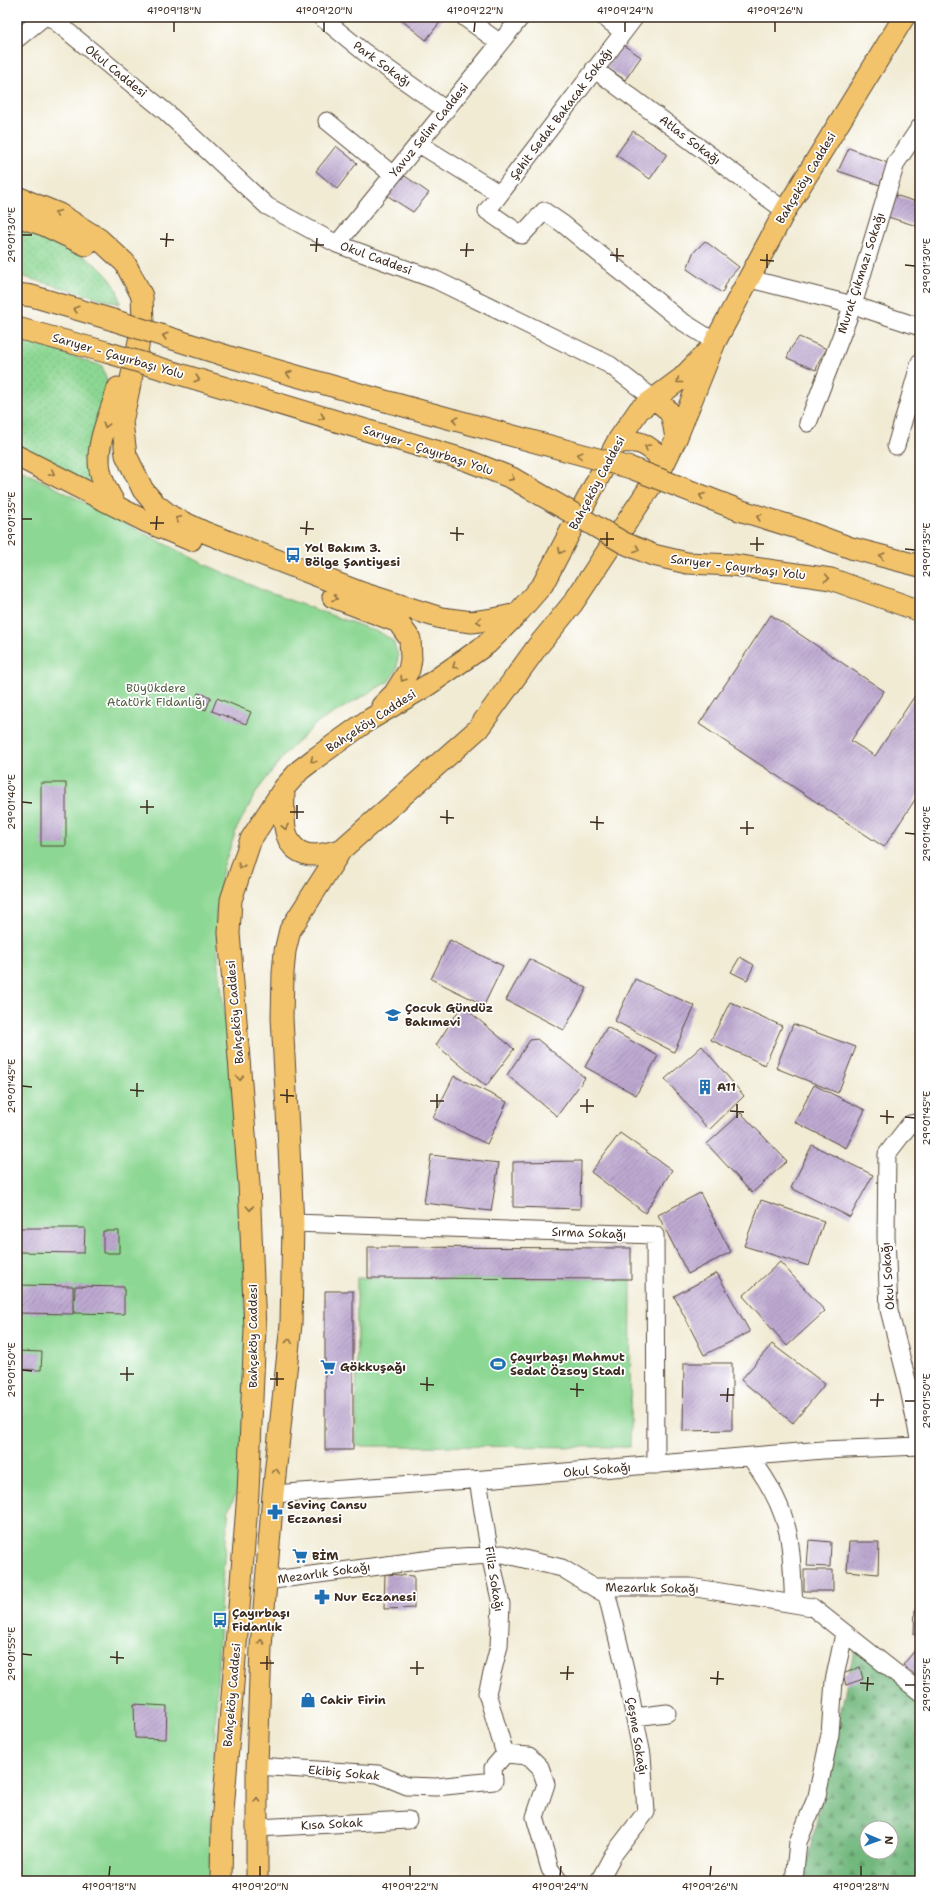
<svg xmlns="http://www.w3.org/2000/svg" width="937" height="1898" viewBox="0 0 937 1898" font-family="'Shantell Sans',sans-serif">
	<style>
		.grass { fill: url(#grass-dots); stroke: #648058 }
		.forest { fill: url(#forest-firs); stroke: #56714e; fill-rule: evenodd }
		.garden { fill: #8cd793; stroke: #648058 }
		.building { fill: url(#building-hatch) }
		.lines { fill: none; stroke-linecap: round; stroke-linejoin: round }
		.minor-casing { stroke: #564739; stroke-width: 19 }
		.major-casing { stroke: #564739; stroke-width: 23 }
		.minor { stroke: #fff; stroke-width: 17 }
		.major { stroke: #f2c36a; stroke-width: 21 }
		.major-bridge-casing { stroke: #564739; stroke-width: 23; stroke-linecap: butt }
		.major-bridge { stroke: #f2c36a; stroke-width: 21 }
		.oneway { stroke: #8d6f40 }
		.ticks { fill: none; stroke: #3b2a1e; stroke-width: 1.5 }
		.labels { text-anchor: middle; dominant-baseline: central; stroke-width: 3.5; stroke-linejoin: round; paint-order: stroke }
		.street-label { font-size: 12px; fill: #3b2a1e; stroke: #fff }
		.poi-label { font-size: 12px; font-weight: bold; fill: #3b2a1e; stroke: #fff; text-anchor: start }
		.park-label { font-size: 12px; fill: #535e41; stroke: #fff }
		.neatline { fill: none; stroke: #3b2a1e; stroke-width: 1.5 }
		.ticks-label { font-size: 10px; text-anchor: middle; fill: #3b2a1e }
	</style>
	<defs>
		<pattern id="grass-dots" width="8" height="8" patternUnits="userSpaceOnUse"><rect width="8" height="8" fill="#8cd793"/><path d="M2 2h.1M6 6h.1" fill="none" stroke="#7ab97e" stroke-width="1.8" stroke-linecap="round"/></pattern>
		<pattern id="forest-firs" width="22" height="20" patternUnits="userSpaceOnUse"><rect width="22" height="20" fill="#71b87d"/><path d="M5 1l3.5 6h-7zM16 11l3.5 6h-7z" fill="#5e9666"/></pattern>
		<pattern id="building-hatch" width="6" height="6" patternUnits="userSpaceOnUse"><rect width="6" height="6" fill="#bea9d1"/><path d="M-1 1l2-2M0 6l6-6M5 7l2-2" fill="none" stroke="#9c8aa9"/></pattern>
	</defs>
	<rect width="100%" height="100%" fill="#fff"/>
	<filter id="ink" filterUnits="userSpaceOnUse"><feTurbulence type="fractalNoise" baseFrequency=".025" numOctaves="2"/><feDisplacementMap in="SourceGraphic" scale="8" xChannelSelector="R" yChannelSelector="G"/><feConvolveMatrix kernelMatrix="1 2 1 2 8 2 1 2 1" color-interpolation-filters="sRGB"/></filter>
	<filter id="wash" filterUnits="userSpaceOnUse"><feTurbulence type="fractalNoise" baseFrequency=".012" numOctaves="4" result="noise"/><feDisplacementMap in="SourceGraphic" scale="16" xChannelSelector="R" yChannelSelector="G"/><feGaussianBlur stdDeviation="0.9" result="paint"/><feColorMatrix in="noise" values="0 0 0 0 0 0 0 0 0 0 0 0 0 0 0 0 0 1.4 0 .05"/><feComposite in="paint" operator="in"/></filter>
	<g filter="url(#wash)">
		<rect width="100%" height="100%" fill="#f1ebd4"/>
		<path class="grass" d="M17 230C49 237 98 257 115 286 118 291 119 299 120 304L17 275Z
			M17 341 37 344 102 366 113 398 98 490 17 448Z"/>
		<path class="forest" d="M855 1646 920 1696V1881H803ZM867 1828H891V1852H867Z"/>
		<path class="garden" d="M17 468 202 563 264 591 381 633 393 641 398 655 397 669 389 681 317 723 284 755 257 791 237 828 223 868 216 913 218 957 232 1082 243 1210 246 1336 241 1484 229 1508 221 1591 210 1850 211 1881H17Z
			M357 1278 631 1279 630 1447 356 1446Z"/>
		<g id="blocks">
			<path class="building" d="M401 17H444L426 40 400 19Z
				M622 44 641 57 625 80 606 67Z
				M633 131 667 154 650 179 616 155Z
				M336 146 357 163 337 189 316 171Z
				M849 148 890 164 883 175 880 185 838 171Z
				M405 176 429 193 413 212 388 196 395 184Z
				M895 195 920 203V215L917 226 888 217Z
				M705 241 739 267 729 278 722 293 687 269 693 253Z
				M799 337 827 349 820 359 816 370 787 358 791 348Z
				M771 615 884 691 851 741 875 756 920 688V792L884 847 699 724Z
				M198 693 211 697 206 710 194 706Z
				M217 698 251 712 246 724 212 711Z
				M41 783H66V846H41Z
				M450 940 503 966 484 1005 431 979Z
				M740 957 754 965 747 980 731 972Z
				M529 959 587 988 564 1030 506 1000Z
				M635 979 695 1006 674 1052 615 1021Z
				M730 1002 782 1026 765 1065 711 1040Z
				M466 1009 514 1049 486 1086 436 1045 459 1010Z
				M793 1024 856 1047 838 1093 776 1068Z
				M607 1027 658 1056 636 1095 585 1067Z
				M537 1039 585 1078 557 1116 507 1075 530 1040Z
				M702 1046 744 1096 709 1130 665 1079Z
				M454 1076 507 1102 487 1144 433 1118Z
				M814 1085 865 1110 846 1148 795 1122Z
				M741 1113 787 1161 752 1193 707 1144Z
				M620 1133 672 1170 645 1213 591 1172Z
				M812 1145 873 1175 850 1217 791 1188Z
				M431 1155 499 1163 491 1211 424 1203Z
				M581 1161 580 1209 513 1207V1162Z
				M700 1193 731 1252 688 1274 658 1215Z
				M761 1200 824 1221 809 1266 744 1246Z
				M17 1228H85L84 1253 17 1252Z
				M103 1231H119V1253H103Z
				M368 1247 631 1248V1279L368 1278Z
				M780 1262 825 1311 787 1346 743 1296Z
				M717 1273 750 1332 704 1355 674 1296Z
				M17 1285 73 1286V1314L17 1313Z
				M75 1286 124 1287V1314L74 1313Z
				M325 1291H353V1450H325Z
				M772 1344 825 1384 793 1423 741 1380Z
				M17 1351 42 1352 41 1370 17 1369Z
				M684 1363H732V1430L683 1431Z
				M809 1540 831 1542 830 1567 807 1566Z
				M849 1542H879L878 1574 847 1571Z
				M804 1570H833V1591H804Z
				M385 1574 414 1576V1608L384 1609Z
				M915 1610H920V1634H914Z
				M920 1644V1679L903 1665Z
				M860 1667 863 1679 846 1685 843 1674Z
				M134 1704 167 1706 166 1739 135 1738Z"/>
		</g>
	</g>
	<g filter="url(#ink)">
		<use href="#blocks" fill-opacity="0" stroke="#564739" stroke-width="1"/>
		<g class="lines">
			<defs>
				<path id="minor" d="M50 17 166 112 267 206 337 244 436 280 610 365 654 399
					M321 17 364 52 446 110
					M464 17 500 43
					M604 17 623 32
					M635 17 487 211 522 235 544 211 563 224 680 320 715 342
					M17 39 44 17
					M594 69 785 211
					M327 121 393 175
					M419 144 500 194
					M337 244 521 17
					M750 279 853 305 920 327
					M808 423 853 305 896 163 920 127
					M896 446 920 362
					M920 1122 910 1124 887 1154 886 1236 889 1310 907 1380 920 1443
					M293 1223 655 1235 656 1465
					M750 1457C767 1479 782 1505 788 1533 793 1556 792 1581 794 1604
					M478 1480 490 1555 501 1604 499 1646 487 1693 505 1754 529 1756 540 1767 546 1784 535 1817 550 1869 559 1881
					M273 1494 484 1479 823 1450 920 1446
					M266 1581 432 1559 503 1554 562 1568 593 1587H690L812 1607 920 1692
					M593 1587 607 1595 626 1673 642 1755 646 1812 613 1855 599 1881
					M635 1717 667 1713
					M257 1766 378 1774 407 1786 436 1787 494 1781 493 1768 505 1754
					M257 1828 408 1820
					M794 1881 798 1842 817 1796 830 1734 834 1681 844 1634"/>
				<path id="major" d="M17 197 59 214 99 239 125 263 142 296 143 322 122 422 126 455 143 490 154 503 172 517 204 532 362 593 441 618 472 622 494 619 517 614
					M17 216 44 225 86 245
					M17 294 32 296 113 320
					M17 328 106 352
					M654 399C674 412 672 416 676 439
					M617 442C638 441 643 441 659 456L660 472
					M17 456 145 521 191 540
					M116 506C108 492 99 477 99 460 98 439 112 409 118 388
					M739 510 797 528 851 548 920 566
					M733 565 831 579 920 611
					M333 597 398 622 410 639 411 659 409 670 394 694 382 706
					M284 788C284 810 279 847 306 854 317 857 330 852 341 850
					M221 1881 222 1824 248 1493 255 1329 249 1184 229 933 231 900 251 839 284 788 300 770 317 757 367 721 428 685 487 644 517 614 543 584 617 442 639 410 682 378 706 353
					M257 1881V1766L261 1647 273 1494 291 1324 293 1223 282 1018 283 973 285 951 290 930 341 850 478 729 537 647 573 603 660 472 676 439 715 342 785 211 904 17"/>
			</defs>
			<use href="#minor" class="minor-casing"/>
			<use href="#major" class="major-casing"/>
			<use href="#minor" class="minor"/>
			<use href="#major" class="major"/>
			<defs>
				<path id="major-bridge" d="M113 320 233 358 378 399 631 468 739 510
					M106 352 466 460 512 478 624 543 653 555 687 563 733 565"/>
			</defs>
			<use href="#major-bridge" class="major-bridge-casing"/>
			<use href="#major-bridge" class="major-bridge"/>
		</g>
		<defs><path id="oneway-chevron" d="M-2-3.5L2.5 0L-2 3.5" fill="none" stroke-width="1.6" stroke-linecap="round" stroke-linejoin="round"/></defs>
		<g class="oneway">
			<use href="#oneway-chevron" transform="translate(57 213) rotate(-155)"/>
			<use href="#oneway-chevron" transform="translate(76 309) rotate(-163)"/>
			<use href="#oneway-chevron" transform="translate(165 336) rotate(-163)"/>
			<use href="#oneway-chevron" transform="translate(289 374) rotate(-164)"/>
			<use href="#oneway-chevron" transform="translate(197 379) rotate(17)"/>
			<use href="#oneway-chevron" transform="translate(679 381) rotate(142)"/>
			<use href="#oneway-chevron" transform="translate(322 417) rotate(17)"/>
			<use href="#oneway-chevron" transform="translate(455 420) rotate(-165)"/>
			<use href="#oneway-chevron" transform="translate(106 425) rotate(105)"/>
			<use href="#oneway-chevron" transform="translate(647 447) rotate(-149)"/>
			<use href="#oneway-chevron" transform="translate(580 455) rotate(-165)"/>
			<use href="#oneway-chevron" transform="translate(52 473) rotate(27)"/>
			<use href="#oneway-chevron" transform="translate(512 478) rotate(26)"/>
			<use href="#oneway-chevron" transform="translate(702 496) rotate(-159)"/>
			<use href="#oneway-chevron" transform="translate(759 517) rotate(-163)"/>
			<use href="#oneway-chevron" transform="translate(178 519) rotate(-153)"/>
			<use href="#oneway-chevron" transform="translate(637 549) rotate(22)"/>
			<use href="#oneway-chevron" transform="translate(561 551) rotate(118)"/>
			<use href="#oneway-chevron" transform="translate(882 556) rotate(-166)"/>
			<use href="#oneway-chevron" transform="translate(827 578) rotate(10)"/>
			<use href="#oneway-chevron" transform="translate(335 598) rotate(22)"/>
			<use href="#oneway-chevron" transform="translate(479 621) rotate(174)"/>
			<use href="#oneway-chevron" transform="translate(455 666) rotate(145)"/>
			<use href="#oneway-chevron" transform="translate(403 679) rotate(124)"/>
			<use href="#oneway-chevron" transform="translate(313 760) rotate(141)"/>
			<use href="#oneway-chevron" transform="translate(285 827) rotate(78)"/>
			<use href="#oneway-chevron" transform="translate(241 866) rotate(109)"/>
			<use href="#oneway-chevron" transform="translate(240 1078) rotate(85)"/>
			<use href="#oneway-chevron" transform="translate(250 1208) rotate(87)"/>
			<use href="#oneway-chevron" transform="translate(289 1341) rotate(-84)"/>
			<use href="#oneway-chevron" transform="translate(276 1471) rotate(-84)"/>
			<use href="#oneway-chevron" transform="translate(261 1642) rotate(-86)"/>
			<use href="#oneway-chevron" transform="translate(257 1800) rotate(-90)"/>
		</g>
	</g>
	<path class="ticks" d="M174 32V22M324 32V22M474 32 475 22M625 32V22M775 32V22M22 235H32M160 239 174 240M310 245H324M166 247 167 233M460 250H474M316 252 317 238M610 255 624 256M466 257 467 243M760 260 774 261M617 262V248M905 265 915 266M767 268V254M22 519H32M150 523H164M300 528 314 529M156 530 157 516M450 533 464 534M306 535 307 521M600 539H614M457 541V527M750 544H764M607 546V532M905 549 915 550M757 551V537M22 802 32 803M140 807H154M290 812H304M147 814V800M440 817 454 818M297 819V805M590 822 604 823M447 824V810M740 828H754M597 830V816M905 833 915 834M747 835V821M22 1086 32 1087M130 1090 144 1091M280 1095 294 1096M137 1097V1083M430 1101H444M287 1103V1089M580 1106H594M437 1108V1094M730 1111 744 1112M587 1113V1099M880 1116 894 1117M905 1117 915 1118M737 1118V1104M887 1124V1110M22 1370 32 1371M120 1374H134M270 1379H284M127 1381V1367M420 1384 434 1385M277 1386V1372M570 1389 584 1390M427 1391V1377M720 1395H734M577 1397V1383M870 1400H884M905 1401H915M727 1402 728 1388M877 1407 878 1393M22 1654 32 1655M110 1657 124 1658M260 1663H274M117 1664V1651M410 1668H424M267 1670V1656M560 1673H574M417 1675V1661M710 1678 724 1679M567 1680 568 1666M860 1683 874 1684M717 1685 718 1671M905 1685H915M867 1691 868 1677M109 1876 110 1866M260 1876V1866M410 1876V1866M560 1876 561 1866M710 1876 711 1866M861 1876V1866"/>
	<defs>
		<symbol id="bus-bare" viewBox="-9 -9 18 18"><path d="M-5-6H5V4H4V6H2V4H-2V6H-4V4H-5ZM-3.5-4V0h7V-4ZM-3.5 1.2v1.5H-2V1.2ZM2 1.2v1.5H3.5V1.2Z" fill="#1f6fb2" stroke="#fff" stroke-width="2.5" paint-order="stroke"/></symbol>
		<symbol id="school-bare" viewBox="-9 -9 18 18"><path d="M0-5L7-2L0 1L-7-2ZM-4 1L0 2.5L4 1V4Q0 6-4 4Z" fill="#1f6fb2" stroke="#fff" stroke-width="2.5" paint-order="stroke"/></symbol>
		<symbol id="building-bare" viewBox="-9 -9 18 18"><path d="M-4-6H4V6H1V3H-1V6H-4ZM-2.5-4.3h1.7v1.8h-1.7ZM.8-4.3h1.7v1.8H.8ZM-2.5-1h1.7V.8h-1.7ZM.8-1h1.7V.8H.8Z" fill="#1f6fb2" stroke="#fff" stroke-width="2.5" paint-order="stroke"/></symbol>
		<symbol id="stadium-bare" viewBox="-9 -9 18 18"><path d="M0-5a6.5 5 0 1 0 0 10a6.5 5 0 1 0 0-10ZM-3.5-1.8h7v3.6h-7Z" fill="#1f6fb2" stroke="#fff" stroke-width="2.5" paint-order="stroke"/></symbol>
		<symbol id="supermarket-bare" viewBox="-9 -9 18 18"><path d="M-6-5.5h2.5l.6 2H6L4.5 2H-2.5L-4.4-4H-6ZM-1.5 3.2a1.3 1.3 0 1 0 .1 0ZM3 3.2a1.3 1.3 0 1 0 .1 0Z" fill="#1f6fb2" stroke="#fff" stroke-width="2.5" paint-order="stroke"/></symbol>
		<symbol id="pharmacy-bare" viewBox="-9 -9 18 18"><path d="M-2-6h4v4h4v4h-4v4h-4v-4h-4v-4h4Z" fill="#1f6fb2" stroke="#fff" stroke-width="2.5" paint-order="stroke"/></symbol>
		<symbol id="shop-bare" viewBox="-9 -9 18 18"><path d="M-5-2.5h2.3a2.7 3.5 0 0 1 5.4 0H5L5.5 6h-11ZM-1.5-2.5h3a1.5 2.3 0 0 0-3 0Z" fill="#1f6fb2" stroke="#fff" stroke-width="2.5" paint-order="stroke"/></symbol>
	</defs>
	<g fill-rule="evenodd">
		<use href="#bus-bare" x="282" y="544" width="22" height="22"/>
		<use href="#school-bare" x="382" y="1004" width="22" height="22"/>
		<use href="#building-bare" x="694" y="1076" width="22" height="22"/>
		<use href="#stadium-bare" x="487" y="1353" width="22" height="22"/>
		<use href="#supermarket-bare" x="317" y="1356" width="22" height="22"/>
		<use href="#pharmacy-bare" x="264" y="1501" width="22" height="22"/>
		<use href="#supermarket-bare" x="289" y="1545" width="22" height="22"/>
		<use href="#pharmacy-bare" x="311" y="1586" width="22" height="22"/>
		<use href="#bus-bare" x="209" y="1609" width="22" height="22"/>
		<use href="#shop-bare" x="297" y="1689" width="22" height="22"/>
	</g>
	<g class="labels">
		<g class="street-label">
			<text transform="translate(382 64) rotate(36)">Park Sokağı</text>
			<text transform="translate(116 71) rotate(39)">Okul Caddesi</text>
			<text transform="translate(561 114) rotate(-53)">Şehit Sedat Bakacak Sokağı</text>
			<text transform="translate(429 130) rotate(-51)">Yavuz Selim Caddesi</text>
			<text transform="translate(690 140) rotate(37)">Atlas Sokağı</text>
			<text transform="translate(806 178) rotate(-59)">Bahçeköy Caddesi</text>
			<text transform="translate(376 258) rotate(20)">Okul Caddesi</text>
			<text transform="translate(861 273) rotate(-72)">Murat Çıkmazı Sokağı</text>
			<text transform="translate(118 356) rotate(16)">Sarıyer - Çayırbaşı Yolu</text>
			<text transform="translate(428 450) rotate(18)">Sarıyer - Çayırbaşı Yolu</text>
			<text transform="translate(597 483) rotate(-62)">Bahçeköy Caddesi</text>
			<text transform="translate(738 567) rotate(7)">Sarıyer - Çayırbaşı Yolu</text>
			<text transform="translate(371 721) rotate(-33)">Bahçeköy Caddesi</text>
			<text transform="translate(235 1012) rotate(-95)">Bahçeköy Caddesi</text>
			<text transform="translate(589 1233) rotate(2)">Sırma Sokağı</text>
			<text transform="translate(888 1276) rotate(-94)">Okul Sokağı</text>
			<text transform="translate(253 1336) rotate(-90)">Bahçeköy Caddesi</text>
			<text transform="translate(597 1470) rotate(-5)">Okul Sokağı</text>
			<text transform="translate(324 1573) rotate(-8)">Mezarlık Sokağı</text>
			<text transform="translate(494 1579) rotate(81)">Filiz Sokağı</text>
			<text transform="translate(652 1588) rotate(1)">Mezarlık Sokağı</text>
			<text transform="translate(232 1695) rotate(-85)">Bahçeköy Caddesi</text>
			<text transform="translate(637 1736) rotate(81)">Çeşme Sokağı</text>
			<text transform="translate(344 1773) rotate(5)">Ekibiç Sokak</text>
			<text transform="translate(332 1824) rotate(-3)">Kısa Sokak</text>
		</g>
		<g class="poi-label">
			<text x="305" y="548">Yol Bakım 3.<tspan x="305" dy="14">Bölge Şantiyesi</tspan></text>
			<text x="405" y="1008">Çocuk Gündüz<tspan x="405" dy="14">Bakımevi</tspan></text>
			<text x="717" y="1087">A11</text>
			<text x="510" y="1357">Çayırbaşı Mahmut<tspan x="510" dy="14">Sedat Özsoy Stadı</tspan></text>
			<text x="340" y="1367">Gökkuşağı</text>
			<text x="287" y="1505">Sevinç Cansu<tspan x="287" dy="14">Eczanesi</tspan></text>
			<text x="312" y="1556">BİM</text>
			<text x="334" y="1597">Nur Eczanesi</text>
			<text x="232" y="1613">Çayırbaşı<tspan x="232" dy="14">Fidanlık</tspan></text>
			<text x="320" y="1700">Cakir Firin</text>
		</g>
		<g class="park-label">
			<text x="156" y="688">Büyükdere<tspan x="156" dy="14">Atatürk Fidanlığı</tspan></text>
		</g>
	</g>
	<rect width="937" height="1898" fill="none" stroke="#fff" stroke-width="44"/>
	<g transform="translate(879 1840) rotate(92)"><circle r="19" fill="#ffffff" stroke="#b1aaa5"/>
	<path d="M0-3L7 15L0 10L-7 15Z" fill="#1f6fb2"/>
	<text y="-6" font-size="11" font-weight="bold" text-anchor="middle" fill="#3b2a1e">N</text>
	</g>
	<rect x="22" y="22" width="893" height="1854" class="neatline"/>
	<g class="ticks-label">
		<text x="174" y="14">41°09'18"N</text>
		<text x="324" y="14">41°09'20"N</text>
		<text x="475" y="14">41°09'22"N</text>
		<text x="625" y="14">41°09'24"N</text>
		<text x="775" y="14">41°09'26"N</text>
		<text transform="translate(11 235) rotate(-90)" y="4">29°01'30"E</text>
		<text transform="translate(926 266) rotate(-90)" y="4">29°01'30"E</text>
		<text transform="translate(11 519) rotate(-90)" y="4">29°01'35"E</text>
		<text transform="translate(926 550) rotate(-90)" y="4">29°01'35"E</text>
		<text transform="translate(11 802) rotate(-90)" y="4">29°01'40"E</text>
		<text transform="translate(926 834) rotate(-90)" y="4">29°01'40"E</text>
		<text transform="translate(11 1086) rotate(-90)" y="4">29°01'45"E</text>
		<text transform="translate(926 1118) rotate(-90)" y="4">29°01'45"E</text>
		<text transform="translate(11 1370) rotate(-90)" y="4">29°01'50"E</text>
		<text transform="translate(926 1401) rotate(-90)" y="4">29°01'50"E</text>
		<text transform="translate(11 1654) rotate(-90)" y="4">29°01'55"E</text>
		<text transform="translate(926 1685) rotate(-90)" y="4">29°01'55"E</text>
		<text x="109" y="1890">41°09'18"N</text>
		<text x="260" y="1890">41°09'20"N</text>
		<text x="410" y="1890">41°09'22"N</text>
		<text x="560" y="1890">41°09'24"N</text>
		<text x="710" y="1890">41°09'26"N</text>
		<text x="861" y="1890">41°09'28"N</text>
	</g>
</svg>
